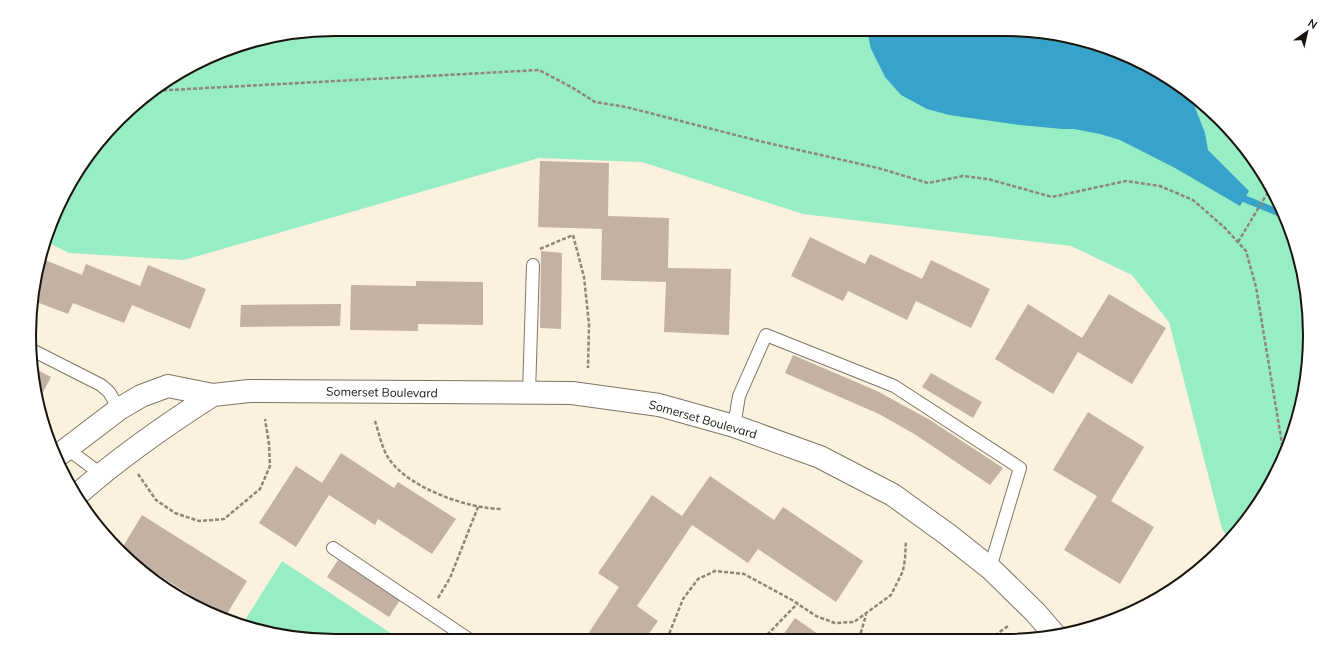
<svg xmlns="http://www.w3.org/2000/svg" width="1339" height="670" viewBox="0 0 1339 670" font-family="Mulish,sans-serif">
	<style>
		.green { fill: #98eec4 }
		.water { fill: #37a3ca }
		.lines { fill: none; stroke-linecap: round; stroke-linejoin: round }
		.stream { stroke: #37a3ca; stroke-width: 7 }
		.building { fill: #c3b2a4 }
		.lane-casing { stroke: #7e7664; stroke-width: 14 }
		.street-casing { stroke: #7e7664; stroke-width: 24 }
		.path { stroke: #8d8679; stroke-width: 2.5; stroke-dasharray: 4 2; stroke-linecap: butt }
		.lane { stroke: #fff; stroke-width: 12 }
		.street { stroke: #fff; stroke-width: 22 }
		.labels { text-anchor: middle; dominant-baseline: central; stroke-width: 3.5; stroke-linejoin: round; paint-order: stroke }
		.street-label { font-size: 12px; fill: #19150e; stroke: #fff }
		.rim { fill: none; stroke: #19150e; stroke-width: 2 }
	</style>
	<rect width="100%" height="100%" fill="#fbf1de"/>
	<path class="green" d="M335 29 1024 30 1083 39 1139 60 1190 92 1234 133 1269 182 1294 236 1307 295 1309 355 1300 414 1279 470 1230 541 1222 529 1169 322 1132 275 1071 246 803 214 642 162 539 158 184 260 69 253 45 241 52 218 80 165 149 92 236 45Z
		M282 561 401 640C348 640 292 644 242 625Z"/>
	<path class="water" d="M867 30H1024L1083 39 1139 60 1189 92 1205 133 1208 150 1249 191 1240 206 1175 168 1120 140 1100 134 1074 129H1062L1020 125 949 115 927 109 901 95 885 77 871 49Z"/>
	<g class="lines">
		<path class="stream" d="M1245 199 1284 215"/>
	</g>
	<path class="building" d="M540 161 609 163 608 216 669 218 668 268 731 269 729 335 664 332 666 282 601 280 602 229 538 227Z
		M810 237 865 264 870 254 922 279 931 260 990 289 971 328 916 301 907 320 848 291 843 301 791 276Z
		M541 251 562 253 561 329 540 328Z
		M40 258 82 275 86 264 140 286 148 265 206 289 190 329 132 305 124 323 73 303 68 314 34 301 35 275Z
		M416 281 483 282V325L418 324V331L350 330 351 285 416 286Z
		M1109 294 1166 328 1132 384 1078 352 1053 394 995 359 1028 304 1082 338Z
		M341 304 340 326 240 327 241 305Z
		M793 355 877 391 930 420 1003 468 990 485 916 435 879 414 785 373Z
		M32 367 51 377 40 398 32 375Z
		M931 373 982 402 973 418 922 387Z
		M1088 412 1144 447 1111 501 1154 527 1120 584 1064 550 1097 496 1053 470Z
		M341 453 394 488 398 482 456 519 432 554 378 519 375 525 329 495 296 547 259 523 296 466 322 483Z
		M710 476 774 520 783 507 863 561 836 602 758 549 748 563 692 525 637 606 658 621 645 639 584 640 619 587 598 573 652 495 682 516Z
		M142 515 247 581 225 617 138 562 137 564 119 552 112 542 122 548Z
		M338 560 400 600 389 617 327 577Z
		M795 618 825 639H780Z"/>
	<g class="lines">
		<defs>
			<path id="lane" d="M32 350 101 385 109 392 119 409
				M529 393 533 265
				M734 426 739 396 766 335 894 386 1020 468 990 568
				M66 448 101 474
				M333 548 470 640"/>
			<path id="street" d="M56 457 119 409 141 396 168 386 213 395 249 391 572 393 659 405 734 426 820 457 893 495 947 534 990 568 1035 612 1055 635
				M78 494C120 457 166 425 213 395"/>
		</defs>
		<use href="#lane" class="lane-casing"/>
		<use href="#street" class="street-casing"/>
		<path class="path" d="M151 91 539 70 573 88 595 102 626 107 759 141 878 168 928 183 963 176 988 179 1052 197 1126 181 1160 186 1193 200 1225 228 1246 251 1256 287 1284 456
			M1238 242 1271 187
			M540 249 573 235 584 277 589 324 588 368
			M375 421C379 433 382 449 389 459 409 488 468 509 502 509
			M138 474 156 500 175 513 199 521 224 519 260 489 270 466 269 444 265 419
			M438 598 450 578 478 507
			M667 639 683 599 698 579 715 571 744 574 792 600 816 616 835 623 854 622 891 595 903 571 905 559 906 541
			M763 639 798 603
			M859 639 866 615
			M990 639 1008 626"/>
		<use href="#lane" class="lane"/>
		<use href="#street" class="street"/>
	</g>
	<g class="labels">
		<g class="street-label">
			<text transform="translate(382 392) rotate(1)">Somerset Boulevard</text>
			<text transform="translate(703 419) rotate(16)">Somerset Boulevard</text>
		</g>
	</g>
	<path d="M0 0H1339V670H0ZM335 36H1004A299 299 0 0 1 1303 335V335A299 299 0 0 1 1004 634H335A299 299 0 0 1 36 335V335A299 299 0 0 1 335 36Z" fill="#fff" fill-rule="evenodd"/>
	<path class="rim" d="M335 36H1004A299 299 0 0 1 1303 335V335A299 299 0 0 1 1004 634H335A299 299 0 0 1 36 335V335A299 299 0 0 1 335 36Z"/>
	<g transform="translate(1307 32) rotate(34)" stroke="#ffffff" stroke-width="3" paint-order="stroke">
	<path d="M0-3L7 15L0 10L-7 15Z" fill="#19150e"/>
	<text y="-6" font-size="11" font-weight="bold" text-anchor="middle" fill="#19150e">N</text>
	</g>
</svg>
